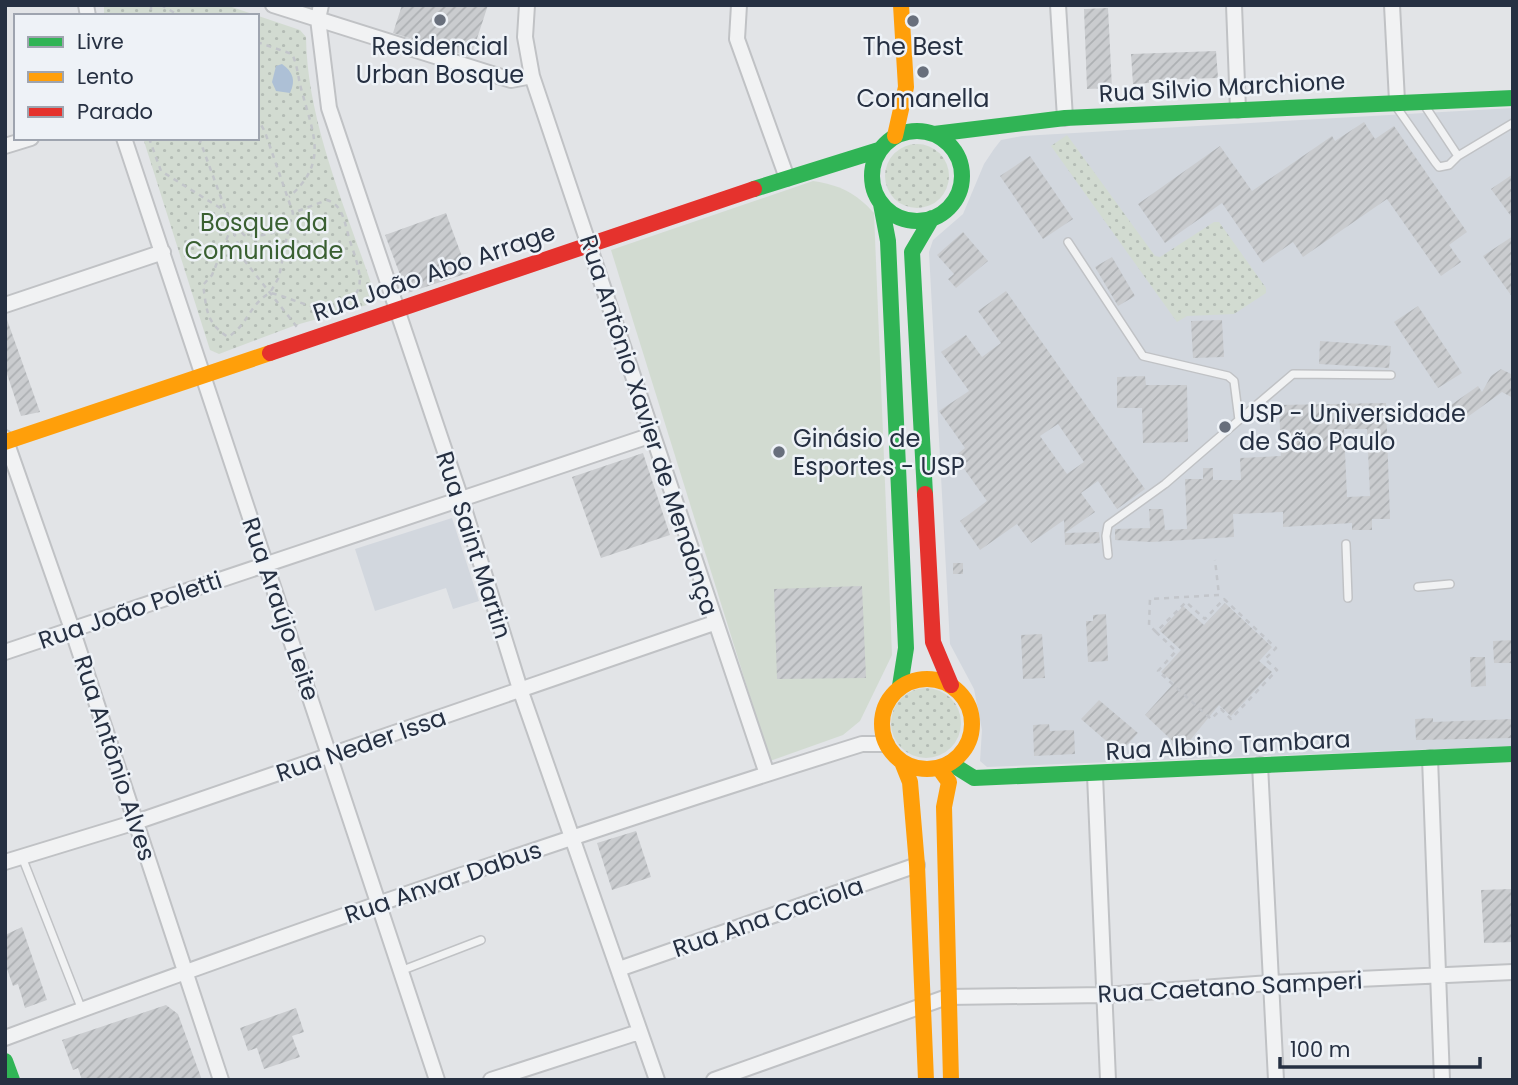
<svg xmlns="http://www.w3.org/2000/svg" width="1518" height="1085" viewBox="0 0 1518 1085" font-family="Poppins,sans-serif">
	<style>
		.built { fill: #d2d7de }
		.grass { fill: url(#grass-dots) }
		.pitch { fill: #d2dbd1 }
		.water { fill: #adc0d6 }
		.building { fill: url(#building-hatch); fill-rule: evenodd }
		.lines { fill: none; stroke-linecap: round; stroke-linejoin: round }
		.lane-casing { stroke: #c0c2c5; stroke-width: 10 }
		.street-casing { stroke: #c0c2c5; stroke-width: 18 }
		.path { stroke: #c2c5ca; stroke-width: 2.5; stroke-dasharray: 5 5; stroke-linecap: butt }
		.lane { stroke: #f1f2f3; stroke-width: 7 }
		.street { stroke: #f1f2f3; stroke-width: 14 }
		.fast { stroke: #30b455; stroke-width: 16 }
		.slow { stroke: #ff9f0a; stroke-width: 16 }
		.jam { stroke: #e5322d; stroke-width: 16 }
		.poi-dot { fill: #686f7c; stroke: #eef2f7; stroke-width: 2.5 }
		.labels { text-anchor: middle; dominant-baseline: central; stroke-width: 5; stroke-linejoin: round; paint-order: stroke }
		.poi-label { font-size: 24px; fill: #263042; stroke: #eef2f7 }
		.street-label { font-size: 24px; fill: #263042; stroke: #eef2f7 }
		.park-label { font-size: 24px; fill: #3a6032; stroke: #eef2f7 }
	</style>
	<defs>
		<pattern id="grass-dots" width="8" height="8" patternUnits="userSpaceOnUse" patternTransform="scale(1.75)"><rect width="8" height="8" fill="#d2dbd1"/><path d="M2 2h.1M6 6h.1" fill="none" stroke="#b4bcb5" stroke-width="1.8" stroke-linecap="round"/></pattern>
		<pattern id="building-hatch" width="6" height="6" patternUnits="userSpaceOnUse" patternTransform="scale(1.75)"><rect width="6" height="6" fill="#cacccf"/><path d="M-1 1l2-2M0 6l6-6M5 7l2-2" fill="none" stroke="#adb0b3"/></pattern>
	</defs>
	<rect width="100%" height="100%" fill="#e2e4e7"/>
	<path class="built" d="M1513 108V746L987 767 980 761 982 730 974 689 950 644 929 252 933 240 963 214 984 164 994 149 1001 140 1022 136Z
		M452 518 479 601 453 609 446 588 375 611 355 549Z"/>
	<path class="grass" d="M104 5H226L300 30 306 37C307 123 347 211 374 292L367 305 296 325 219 354 210 350 143 138H257V16H104Z
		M1067 135 1155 256 1160 257 1214 222H1219L1266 288V293L1234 314 1187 316 1177 322 1051 146Z
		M885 176a32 32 0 1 1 64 0a32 32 0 1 1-64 0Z
		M891 723a35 35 0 1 1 70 0a35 35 0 1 1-70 0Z"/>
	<path class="pitch" d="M813 181C840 185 856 193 874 213L892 655 860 721 843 735 770 761 611 250Z"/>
	<path class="water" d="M282 64C293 72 296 80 290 93L276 91 272 82 276 66Z"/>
	<path class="building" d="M402 5H488L471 57 393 33Z
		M1108 8 1112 88 1087 89 1084 9Z
		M1216 51 1218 78 1149 80V83L1133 84 1131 54Z
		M1364 122 1375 139 1394 126 1467 232 1449 245 1461 262 1441 276 1387 199 1303 257 1293 242 1263 263 1222 203 1165 243 1138 204 1220 146 1252 191 1332 136 1335 141Z
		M1030 156 1073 219 1043 239 1000 176Z
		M1513 174V219L1491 189Z
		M446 213 468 273 407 293 385 235Z
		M963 232 988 261 956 288 948 279 954 274 937 255Z
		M1513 236V298L1483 256Z
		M1112 257 1135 296 1118 306 1095 267Z
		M1006 291 1145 489 1117 509 1098 481 1081 493 1095 512 1065 533 1099 532 1100 543 1065 545 1064 520 1031 543 1017 524 980 550 960 521 987 501 955 456 965 448 939 411 969 391 941 352 966 335 982 357 1001 343 978 311ZM1058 424 1084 462 1067 474 1040 436Z
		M1418 306 1462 373 1438 388 1394 322Z
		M5 314 40 412 21 416 5 368Z
		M1222 320 1224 357 1193 358 1191 321Z
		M1320 341 1391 346 1389 368 1319 364Z
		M1501 369 1513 375V398L1502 392 1462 421 1451 405 1478 386 1482 392 1491 376Z
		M1145 376 1146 385H1187L1188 442 1143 443 1142 408H1117V377Z
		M1386 403 1390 519H1372V530H1352V523L1283 527V512L1233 514 1234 537 1151 542 1115 540V529L1150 528 1149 509H1163L1165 530 1187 529 1185 479H1203V468H1213V480H1241L1240 458 1281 456 1279 405ZM1344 429H1367L1370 496 1347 497Z
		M643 453 670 535 601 558 572 477Z
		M953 563H963V574H953Z
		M862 586 866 678 777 679 774 589Z
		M1225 603 1272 647 1259 661 1272 672 1231 716 1219 705 1182 750 1145 715 1174 683 1161 672 1181 650 1160 631 1183 606 1204 625Z
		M1106 614 1108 661 1088 662 1086 621H1093V615Z
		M1042 634 1045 678 1023 679 1021 635Z
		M1513 640V663H1494L1493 641Z
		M1470 657H1485L1486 686 1471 687Z
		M1099 700 1138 733 1120 753 1081 719Z
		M1433 718V722L1513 719V738L1416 740 1415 719Z
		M1049 724 1050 731 1074 730 1075 754 1034 756 1033 725Z
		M636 831 651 877 612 890 597 843Z
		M1513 889V942L1484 943 1481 890Z
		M22 927 47 1000 25 1008 18 984 13 986 5 963V935Z
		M166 1005 178 1014 202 1080H82L78 1068 73 1070 62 1040Z
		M296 1008 304 1032 292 1036 300 1057 264 1069 257 1048 248 1051 240 1028Z"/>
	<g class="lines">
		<defs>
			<path id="lane" d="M1395 105 1435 162 1439 167 1449 165 1458 156 1423 103
				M1458 156 1513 123
				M1068 242 1143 356 1228 376 1234 381 1239 420 1165 484 1108 525 1106 536 1108 555
				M1239 420 1293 374 1391 375
				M1346 544 1348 598
				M1418 587 1450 584
				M22 857 82 1010
				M403 970 481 940"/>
			<path id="street" d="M86 5 88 16
				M273 5 511 80 532 76
				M321 5 318 19 329 108 461 499 520 689 657 1080
				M527 5 525 37 532 76 767 774
				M739 5 737 39 787 178
				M1058 5 1065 118
				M1234 5 1238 110
				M1392 5 1397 101
				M124 138 437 1080
				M5 146 31 138
				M5 305 163 252
				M5 438 72 629 221 1080
				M5 652 652 435
				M1430 758 1442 1080
				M1260 765 1276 1080
				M1095 775 1108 1080
				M5 862 136 822 714 623
				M619 969 917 865
				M5 1038C288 933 574 834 862 744H886
				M491 1080 639 1032
				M714 1080 947 997 1105 995 1270 983 1513 972"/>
		</defs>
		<use href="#lane" class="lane-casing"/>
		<use href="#street" class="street-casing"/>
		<path class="path" d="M151 5V16
			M161 5 180 16
			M257 42 292 54C298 66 298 79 302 92 314 136 328 163 289 197
			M149 138 161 171 225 211
			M199 138 244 260 297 327
			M229 217 244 235C263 237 286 234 293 213L265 132 257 117
			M232 226 212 275 203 285C207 309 205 322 228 337 248 325 250 303 270 293 288 296 310 310 328 307 373 300 360 272 350 241 345 226 344 205 327 200L293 213
			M271 291 279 277 290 221
			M1224 599 1276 648 1265 659 1277 670 1231 719 1221 709 1211 719 1158 671 1176 651 1156 632 1186 602 1205 619Z
			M1156 632 1149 625 1150 599 1219 595 1215 560"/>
		<use href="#lane" class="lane"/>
		<use href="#street" class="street"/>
		<path class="fast" d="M872 176a45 45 0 1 1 90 0a45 45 0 1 1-90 0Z
			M934 134 1065 118 1513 98
			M754 189 879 150
			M881 204 888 241 906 648 900 686
			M925 494 912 252 932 218
			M950 763 974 778 1513 754
			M5 1061 12 1080"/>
		<path class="slow" d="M895 136 906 87 901 5
			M5 442 270 353
			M882 724a45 45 0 1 1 90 0a45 45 0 1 1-90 0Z
			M902 762 910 782 917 865 926 1080
			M939 768 949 782 944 807 951 1080"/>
		<path class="jam" d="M270 353 754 189
			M925 494 933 642 951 685"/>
	</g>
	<g class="poi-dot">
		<circle cx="440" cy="20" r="7"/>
		<circle cx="913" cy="21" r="7"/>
		<circle cx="923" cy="72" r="7"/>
		<circle cx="1225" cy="427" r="7"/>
		<circle cx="779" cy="452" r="7"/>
	</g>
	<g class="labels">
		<g class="poi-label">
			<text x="440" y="46">Residencial<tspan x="440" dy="28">Urban Bosque</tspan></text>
			<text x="913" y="46">The Best</text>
			<text x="923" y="98">Comanella</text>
			<text x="1239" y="413" text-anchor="start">USP - Universidade<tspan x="1239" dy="28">de São Paulo</tspan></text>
			<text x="793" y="438" text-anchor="start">Ginásio de<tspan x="793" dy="28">Esportes - USP</tspan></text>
		</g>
		<g class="street-label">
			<text transform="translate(1222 87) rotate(-3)">Rua Silvio Marchione</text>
			<text transform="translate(434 272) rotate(-19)">Rua João Abo Arrage</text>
			<text transform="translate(649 425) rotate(72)">Rua Antônio Xavier de Mendonça</text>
			<text transform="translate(474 545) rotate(72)">Rua Saint Martin</text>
			<text transform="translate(281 609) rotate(71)">Rua Araújo Leite</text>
			<text transform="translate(130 610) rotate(-19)">Rua João Poletti</text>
			<text transform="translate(361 745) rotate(-19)">Rua Neder Issa</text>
			<text transform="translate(1228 745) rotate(-3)">Rua Albino Tambara</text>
			<text transform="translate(115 758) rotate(72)">Rua Antônio Alves</text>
			<text transform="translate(443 882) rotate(-19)">Rua Anvar Dabus</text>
			<text transform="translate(768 917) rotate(-19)">Rua Ana Caciola</text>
			<text transform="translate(1230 987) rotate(-3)">Rua Caetano Samperi</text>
		</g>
		<g class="park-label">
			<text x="264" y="222">Bosque da<tspan x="264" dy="28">Comunidade</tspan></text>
		</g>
	</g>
	<rect width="1518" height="1085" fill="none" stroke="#263042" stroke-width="14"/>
	<rect x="14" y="14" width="245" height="126" fill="#eef2f7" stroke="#9ea4af" stroke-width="2"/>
	<rect x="28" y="37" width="35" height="10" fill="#30b455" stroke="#9ea4af" stroke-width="2"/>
	<text x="77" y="49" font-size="21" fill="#263042">Livre</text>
	<rect x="28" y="72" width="35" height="10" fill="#ff9f0a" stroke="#9ea4af" stroke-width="2"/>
	<text x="77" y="84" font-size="21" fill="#263042">Lento</text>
	<rect x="28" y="107" width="35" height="10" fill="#e5322d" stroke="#9ea4af" stroke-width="2"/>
	<text x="77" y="119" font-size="21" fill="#263042">Parado</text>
	<path d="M1280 1057v10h200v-10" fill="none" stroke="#263042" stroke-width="3.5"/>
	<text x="1290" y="1057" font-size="21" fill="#263042" stroke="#eef2f7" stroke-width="5" paint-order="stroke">100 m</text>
</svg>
